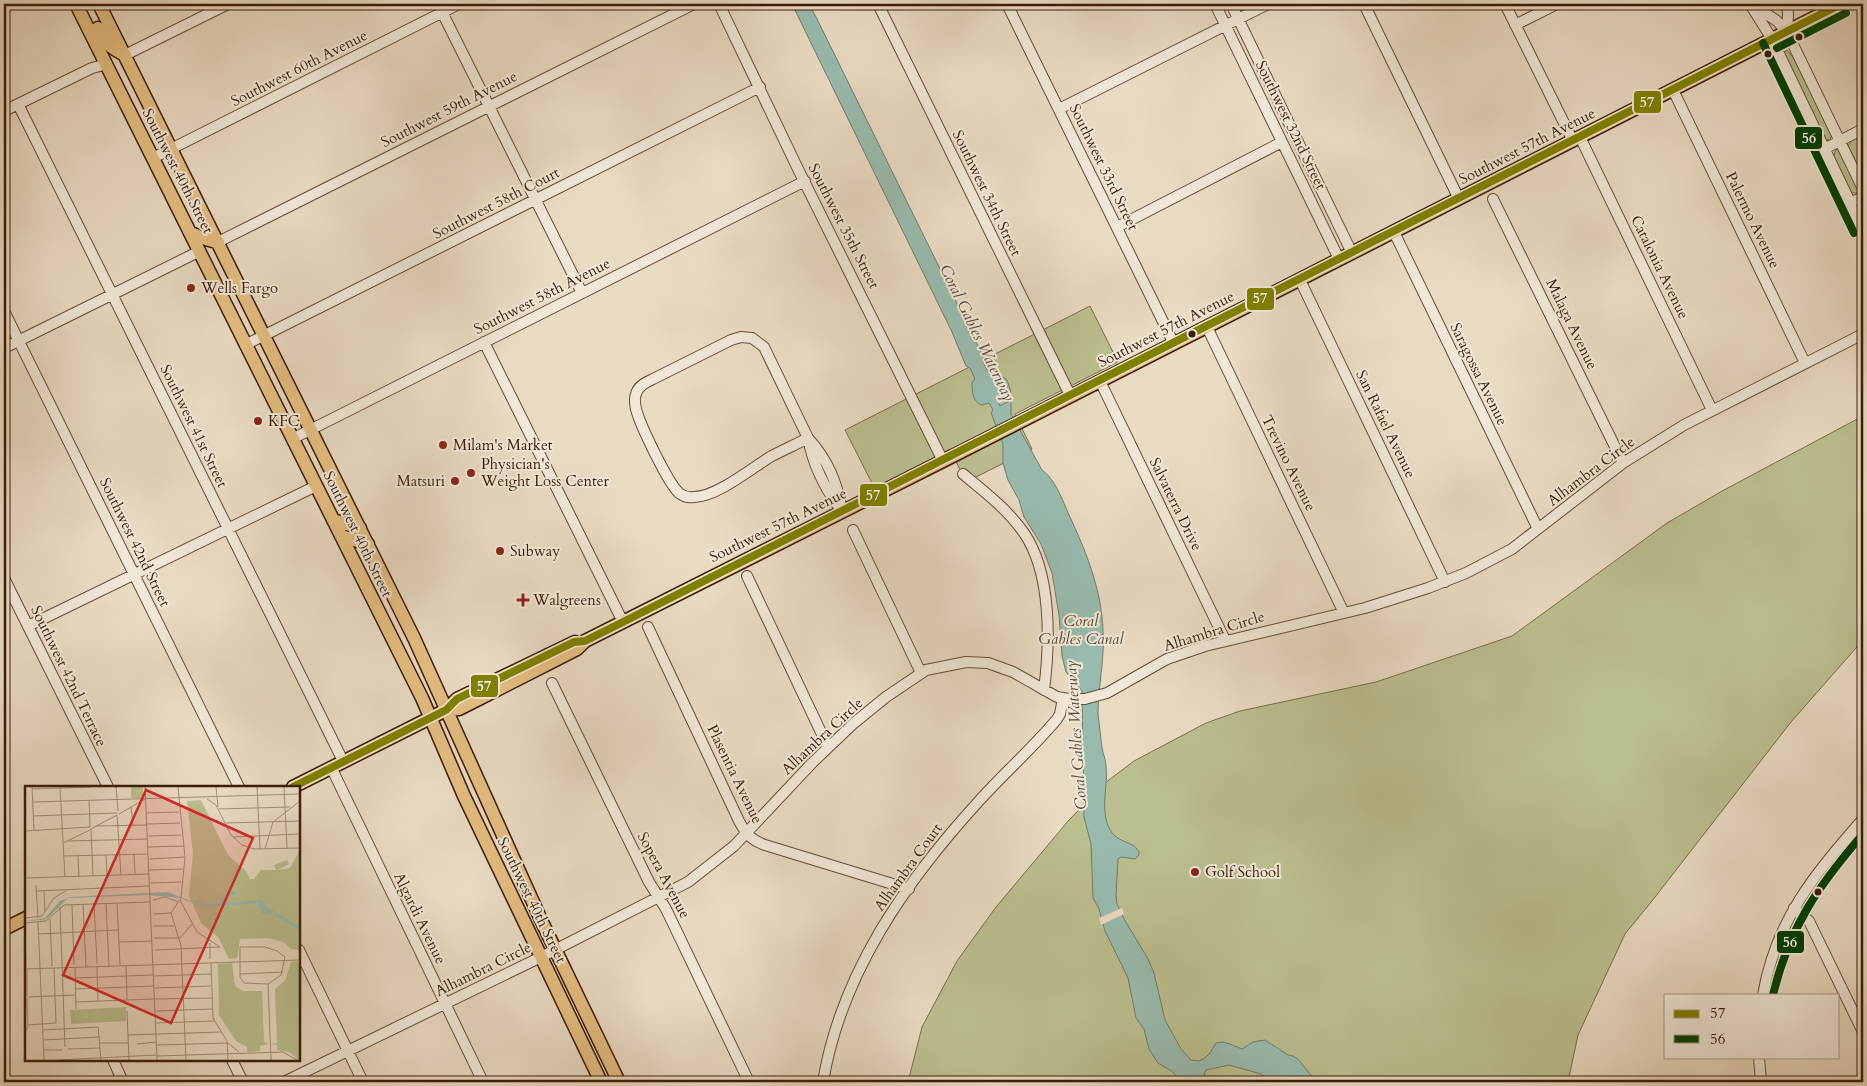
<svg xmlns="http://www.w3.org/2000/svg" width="1867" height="1086" viewBox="0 0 1867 1086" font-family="Cardo,serif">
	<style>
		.green { fill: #bbbe8f; stroke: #7a6d4b }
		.water { fill: #99bbae; stroke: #737b6b }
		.pier { fill: #e9dac2 }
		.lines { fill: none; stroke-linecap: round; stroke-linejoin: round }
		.minor-casing { stroke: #664c36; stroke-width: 12 }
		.major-casing { stroke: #3a1c07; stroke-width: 15 }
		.minor { stroke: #f1e7d7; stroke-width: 10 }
		.major { stroke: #e4bd81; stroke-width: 12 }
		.bus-1-casing { stroke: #f1e7d7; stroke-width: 11 }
		.bus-2-casing { stroke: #f1e7d7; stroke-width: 11 }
		.bus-1 { stroke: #808000; stroke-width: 8 }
		.bus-2 { stroke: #004000; stroke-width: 8 }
		.bus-dot { fill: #3a1c07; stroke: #f1e7d7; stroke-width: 2 }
		.poi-dot { fill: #8f2418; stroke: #f1e7d7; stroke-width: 2 }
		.labels { text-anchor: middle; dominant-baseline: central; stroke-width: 4; stroke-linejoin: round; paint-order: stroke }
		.street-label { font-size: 15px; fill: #3a1c07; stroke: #f1e7d7 }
		.poi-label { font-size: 15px; fill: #3a1c07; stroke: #f1e7d7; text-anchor: start }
		.water-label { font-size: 16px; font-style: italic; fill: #564c39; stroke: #f1e7d7 }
		.inset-road { fill: none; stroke: #a38e77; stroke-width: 1 }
		.view { fill: #d62828; fill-opacity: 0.15; stroke: #d62828; stroke-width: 2.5 }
		.inset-edge { fill: none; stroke: #3a1c07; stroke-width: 2.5 }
		.line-badge { stroke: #f1e7d7; stroke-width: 2 }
		.badge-label { font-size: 14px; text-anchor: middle; font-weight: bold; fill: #fff }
	</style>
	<rect width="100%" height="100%" fill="#e9dac2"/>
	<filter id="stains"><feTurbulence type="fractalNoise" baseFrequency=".004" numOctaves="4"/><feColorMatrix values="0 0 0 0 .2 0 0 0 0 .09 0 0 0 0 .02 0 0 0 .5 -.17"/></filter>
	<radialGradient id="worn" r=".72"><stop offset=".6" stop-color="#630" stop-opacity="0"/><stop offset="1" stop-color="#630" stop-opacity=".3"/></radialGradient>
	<path class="green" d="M1787 50 1794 59 1832 134 1830 140H1825L1783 53Z
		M1863 133V181L1848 146 1853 138Z
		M1836 149H1839L1859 189 1857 193H1851L1833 158Z
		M1090 306 1118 362 1015 414 1032 449 966 482 950 449 875 489 845 430Z
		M1863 416V640L1791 722 1652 901 1625 934 1578 1035 1568 1082H908L922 1027 957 961 996 907 1069 820 1105 783 1134 761 1206 723 1240 711 1376 682 1512 636 1667 523 1724 490Z"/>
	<path class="water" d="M792 4H809L816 17 977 344 984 358 983 362 988 372 1001 375 1007 380 1011 392 997 399 1000 406 1011 400V414L1042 470C1055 479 1063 501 1069 515 1086 551 1102 591 1103 631 1105 659 1098 686 1098 714 1099 725 1101 737 1102 748 1103 754 1106 760 1106 766 1108 784 1102 802 1106 819 1112 846 1132 838 1139 852V855L1135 859 1121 857 1118 859 1116 896 1117 904 1124 919 1148 959 1154 973 1165 1020 1181 1049 1191 1060 1199 1061 1205 1058 1210 1053 1216 1043 1222 1042 1227 1043 1242 1049 1253 1042 1265 1040 1288 1055 1293 1056 1298 1059 1316 1082H1270L1261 1074 1229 1065 1206 1070 1204 1075 1212 1082H1181L1173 1072 1158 1063 1149 1049 1144 1029 1136 1018 1128 978 1105 931 1099 909 1093 898 1091 844 1084 817 1082 691 1066 672 1062 656 1059 615 1052 573 1041 544 1024 517 1019 500 1008 480 1003 463V444L991 413 993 410 989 403 981 405C972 400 972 391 972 382L975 379 970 368 966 366 952 332Z"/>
	<path class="pier" d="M1122 908 1124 914 1101 925 1099 918Z"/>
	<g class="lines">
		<defs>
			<path id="minor" d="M438 4 582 293
				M719 4 798 169 943 461
				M878 4 1070 395
				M1007 4 1174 344
				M1215 4 1339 259
				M1231 4 1352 253
				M1364 4 1459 199
				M1505 4 1573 141
				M1750 4 1772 39 1863 229
				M1752 4 1777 21 1787 32 1863 189
				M1787 4 1788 14 1787 32
				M1515 25 1557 4
				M125 55 228 4
				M1673 90 1805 363
				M18 104 343 761
				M1059 109 1268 4
				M4 111 92 68 107 64
				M1580 137 1712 410
				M1824 149 1863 129
				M153 158 459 4
				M1493 199 1623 463
				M1850 203 1863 197
				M1117 227 1282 142
				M1394 232 1538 529
				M218 242 694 4
				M1300 280 1445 582
				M4 311 239 787
				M1207 327 1344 613
				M741 337 752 338 764 347 808 438C795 445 783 450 770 457 751 469 716 497 694 497 689 498 683 496 679 493 668 483 640 425 636 409 635 404 634 398 636 394 638 386 646 382 653 379L731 340Z
				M484 342 623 622
				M245 345 760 87
				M4 348 200 251
				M1100 381 1225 640
				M808 438C828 460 837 482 842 511
				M808 438C813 465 825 489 841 510
				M292 439 805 181
				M963 474C985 492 1008 510 1024 533 1052 574 1050 643 1044 690
				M853 530 921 673
				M747 576 828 747
				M4 578 108 787
				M28 626 316 486
				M648 627 739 821C746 834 751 840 765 845L909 889
				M552 683 649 882 666 909 749 1082
				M331 767 483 1082
				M1794 908 1809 921 1863 1032
				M299 950 363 1082
				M1763 995C1776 920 1814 875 1863 819
				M1759 1057 1761 1082
				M113 1060 123 1082
				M232 1060 243 1082
				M284 1082 541 957 688 882 734 846 813 762 854 723 886 697 926 670 966 662 988 663 1013 672 1057 697 1069 699H1085L1107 693 1167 659 1205 646 1365 608 1428 588 1466 573 1512 549 1623 463 1684 425 1863 334
				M823 1082C841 973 906 881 979 801 1004 773 1033 748 1057 719L1060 714 1063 698"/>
			<path id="major" d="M76 4 422 698 464 796 601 1082
				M99 4 414 638 542 922 619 1082
				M98 28C107 43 108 47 125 55
				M190 233C200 236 208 241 218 242
				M333 520 360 528
				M341 536 368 544
				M446 710 459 709 473 702 577 649 585 641 943 461 1841 4
				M293 787 446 710 457 699 575 642
				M4 929 26 918"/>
		</defs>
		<use href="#minor" class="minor-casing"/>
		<use href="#major" class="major-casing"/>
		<use href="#minor" class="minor"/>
		<use href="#major" class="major"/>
		<defs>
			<path id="bus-1" d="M293 787 446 710 457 699 574 642 585 641 623 622 1841 4"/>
			<path id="bus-2" d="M1763 43 1854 233
				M1777 48 1846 13
				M1773 995C1789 927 1819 885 1863 834"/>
		</defs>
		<use href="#bus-1" class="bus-1-casing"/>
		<use href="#bus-2" class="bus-2-casing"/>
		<use href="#bus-1" class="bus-1"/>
		<use href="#bus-2" class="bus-2"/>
	</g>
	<g class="bus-dot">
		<circle cx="1799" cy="37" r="4.5"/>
		<circle cx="1768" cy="54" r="4.5"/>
		<circle cx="1192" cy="334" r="4.5"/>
		<circle cx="1818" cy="892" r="4.5"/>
	</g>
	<g class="poi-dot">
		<circle cx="191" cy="288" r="5"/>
		<circle cx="258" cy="421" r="5"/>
		<circle cx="443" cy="445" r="5"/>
		<circle cx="471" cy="473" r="5"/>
		<circle cx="455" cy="481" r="5"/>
		<circle cx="500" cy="551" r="5"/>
		<path d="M520.5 592.5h5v5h5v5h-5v5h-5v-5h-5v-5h5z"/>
		<circle cx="1195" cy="872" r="5"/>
	</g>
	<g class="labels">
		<g class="street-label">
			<text transform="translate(299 68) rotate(-27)">Southwest 60th Avenue</text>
			<text transform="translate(449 109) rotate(-27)">Southwest 59th Avenue</text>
			<text transform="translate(1291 125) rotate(64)">Southwest 32nd Street</text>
			<text transform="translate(1527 146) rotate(-27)">Southwest 57th Avenue</text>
			<text transform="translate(1104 167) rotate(64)">Southwest 33rd Street</text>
			<text transform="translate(178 171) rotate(63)">Southwest 40th Street</text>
			<text transform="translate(987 193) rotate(64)">Southwest 34th Street</text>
			<text transform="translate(496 203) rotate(-27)">Southwest 58th Court</text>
			<text transform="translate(1753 220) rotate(64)">Palermo Avenue</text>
			<text transform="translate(844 226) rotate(63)">Southwest 35th Street</text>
			<text transform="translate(1660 267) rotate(64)">Catalonia Avenue</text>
			<text transform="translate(542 296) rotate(-27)">Southwest 58th Avenue</text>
			<text transform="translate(1572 324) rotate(64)">Malaga Avenue</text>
			<text transform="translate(1166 329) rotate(-27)">Southwest 57th Avenue</text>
			<text transform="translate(1479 374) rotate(64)">Saragossa Avenue</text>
			<text transform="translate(1386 424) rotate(64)">San Rafael Avenue</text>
			<text transform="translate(194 426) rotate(64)">Southwest 41st Street</text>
			<text transform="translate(1289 463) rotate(64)">Trevino Avenue</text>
			<text transform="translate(1591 471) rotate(-37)">Alhambra Circle</text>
			<text transform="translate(1176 504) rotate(64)">Salvaterra Drive</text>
			<text transform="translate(778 525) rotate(-26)">Southwest 57th Avenue</text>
			<text transform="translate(358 534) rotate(64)">Southwest 40th Street</text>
			<text transform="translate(135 542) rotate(64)">Southwest 42nd Street</text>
			<text transform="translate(1214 631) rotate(-17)">Alhambra Circle</text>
			<text transform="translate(69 676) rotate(64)">Southwest 42nd Terrace</text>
			<text transform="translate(822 736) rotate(-43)">Alhambra Circle</text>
			<text transform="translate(735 774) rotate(64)">Plasentia Avenue</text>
			<text transform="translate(908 867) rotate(-54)">Alhambra Court</text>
			<text transform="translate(664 875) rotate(62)">Sopera Avenue</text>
			<text transform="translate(532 900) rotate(64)">Southwest 40th Street</text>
			<text transform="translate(420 918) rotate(64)">Algardi Avenue</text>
			<text transform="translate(483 969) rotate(-26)">Alhambra Circle</text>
		</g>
		<g class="poi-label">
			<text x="201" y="288">Wells Fargo</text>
			<text x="268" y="421">KFC</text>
			<text x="453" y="445">Milam's Market</text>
			<text x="481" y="464">Physician's<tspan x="481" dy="17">Weight Loss Center</tspan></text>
			<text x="445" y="481" text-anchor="end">Matsuri</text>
			<text x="510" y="551">Subway</text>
			<text x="533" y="600">Walgreens</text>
			<text x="1205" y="872">Golf School</text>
		</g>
		<g class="water-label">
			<text transform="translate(977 333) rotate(64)">Coral Gables Waterway</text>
			<text x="1081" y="621">Coral<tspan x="1081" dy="18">Gables Canal</tspan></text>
			<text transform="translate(1076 735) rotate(-94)">Coral Gables Waterway</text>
		</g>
	</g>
	<g transform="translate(25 786)">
		<rect width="275" height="275" fill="#e9dac2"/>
		<path d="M106 1H118V12H106ZM176 14 203 69 221 85 225 93H229L236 84H251L249 79 262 74 264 78 252 84 265 82 275 64V164L266 163 258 156 244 152 215 153 212 172 204 173 193 151 176 137 164 110 168 67 162 15ZM275 175V274H274L264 266 252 264V259L246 258 252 257 250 203 260 195 266 176ZM207 177 210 200 218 205H237L239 256 244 258 235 260V265L222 266V261L211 255 194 229 193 178ZM101 221V235L46 238 45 224Z" fill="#bbbe8f"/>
		<path d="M209 105 211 108 200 111 198 117 237 114 243 122 275 141V145L246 127 237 128 233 117 179 121 155 112 123 109 43 112 23 132 17 134 0 135 20 132 35 115 45 111 143 106 168 116 173 114 177 118H191L196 117 198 109Z" fill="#99bbae"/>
		<path class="inset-road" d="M7 1 9 44M35 1 40 91M91 1 93 25M120 1 132 274M153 1 160 71 156 112 146 127 156 160 161 274M191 1 193 21M232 1 235 63M259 1 262 62M7 3 66 1M182 13 191 19 206 49 217 59 229 63 275 62M8 16 275 8M106 21 108 40M194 23 265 21M121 27 154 26M94 28 120 13M92 29 96 89M8 30 92 27M201 37 275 35M122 38 155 37M71 40 122 39M66 43 68 90M66 43 92 29M0 45 65 41 64 14M124 50 156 49M208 51 275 48M43 55 123 53M38 57 65 44M123 61 159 60M240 63 248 36 275 15M109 68 110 88M81 69 82 89M39 70 123 68M53 70 54 91M124 73 160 71M124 84 158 83M0 92 124 88M125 97 156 96M11 99 13 132M19 104 20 126M11 105 124 100M128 114 140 111 153 116M155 114 172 146 195 161M92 117 95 179M58 118 61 181M69 118 72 178M81 118 84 180M47 119 49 179M35 121 40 261M129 128 146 127M0 132 17 130 29 112 42 104M25 133 27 180M13 136 19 274M0 137 21 135 39 119 125 116M129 140H149M14 148 93 144M0 150 1 181M129 152H155L167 138M94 156 127 155M185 157V173M215 161H240L252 165 260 171 256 189 243 198 219 197 215 191ZM130 164 195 161M186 177 188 232 202 255 203 274M101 179 102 214M50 181 51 223M72 181 73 215M0 183 275 174M2 183V210M215 188 258 186M129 190 186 188M50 192 128 189M243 198 246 274M130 202 186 200M50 203 129 200M3 211 50 209M130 213 187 212M50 216 129 213M102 225 104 274M131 225 187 223M131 237 189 235M3 239 31 237 29 182M18 244 73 241 76 274M0 245 3 242 2 212M103 249 196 246M18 254 75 251M75 257H103M112 258 131 256M132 259 203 257 214 266M43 263 75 262M19 264H37M132 270 258 266 272 274M32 274 132 269"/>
		<path class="view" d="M121 4 228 52 146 237 38 189Z"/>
		<rect width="275" height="275" class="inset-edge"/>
	</g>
	<g class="line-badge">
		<rect x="1633" y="90" width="29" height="24" rx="5" fill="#808000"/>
		<rect x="1794" y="126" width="29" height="24" rx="5" fill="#004000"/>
		<rect x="1246" y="287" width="29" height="24" rx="5" fill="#808000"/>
		<rect x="859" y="483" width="29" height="24" rx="5" fill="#808000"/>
		<rect x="470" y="674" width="29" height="24" rx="5" fill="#808000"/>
		<rect x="1776" y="930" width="29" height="24" rx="5" fill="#004000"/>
	</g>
	<g class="badge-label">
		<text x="1647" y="107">57</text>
		<text x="1809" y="143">56</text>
		<text x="1260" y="303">57</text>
		<text x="873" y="500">57</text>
		<text x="484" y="691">57</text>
		<text x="1790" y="947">56</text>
	</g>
	<rect width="1867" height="1086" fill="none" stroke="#e9dac2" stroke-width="20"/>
	<rect x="5" y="5" width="1857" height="1076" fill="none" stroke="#3a1c07" stroke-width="2.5"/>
	<rect x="10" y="10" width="1847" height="1066" fill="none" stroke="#3a1c07"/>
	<rect x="1664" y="994" width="175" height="65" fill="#f1e7d7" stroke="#a89684"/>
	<rect x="1674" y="1010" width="25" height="8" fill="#808000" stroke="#a89684"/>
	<text x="1710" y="1018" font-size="15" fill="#3a1c07">57</text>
	<rect x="1674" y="1035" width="25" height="8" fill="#004000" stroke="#a89684"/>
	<text x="1710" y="1044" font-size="15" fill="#3a1c07">56</text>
	<rect width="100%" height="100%" filter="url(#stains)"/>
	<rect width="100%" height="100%" fill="url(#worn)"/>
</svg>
